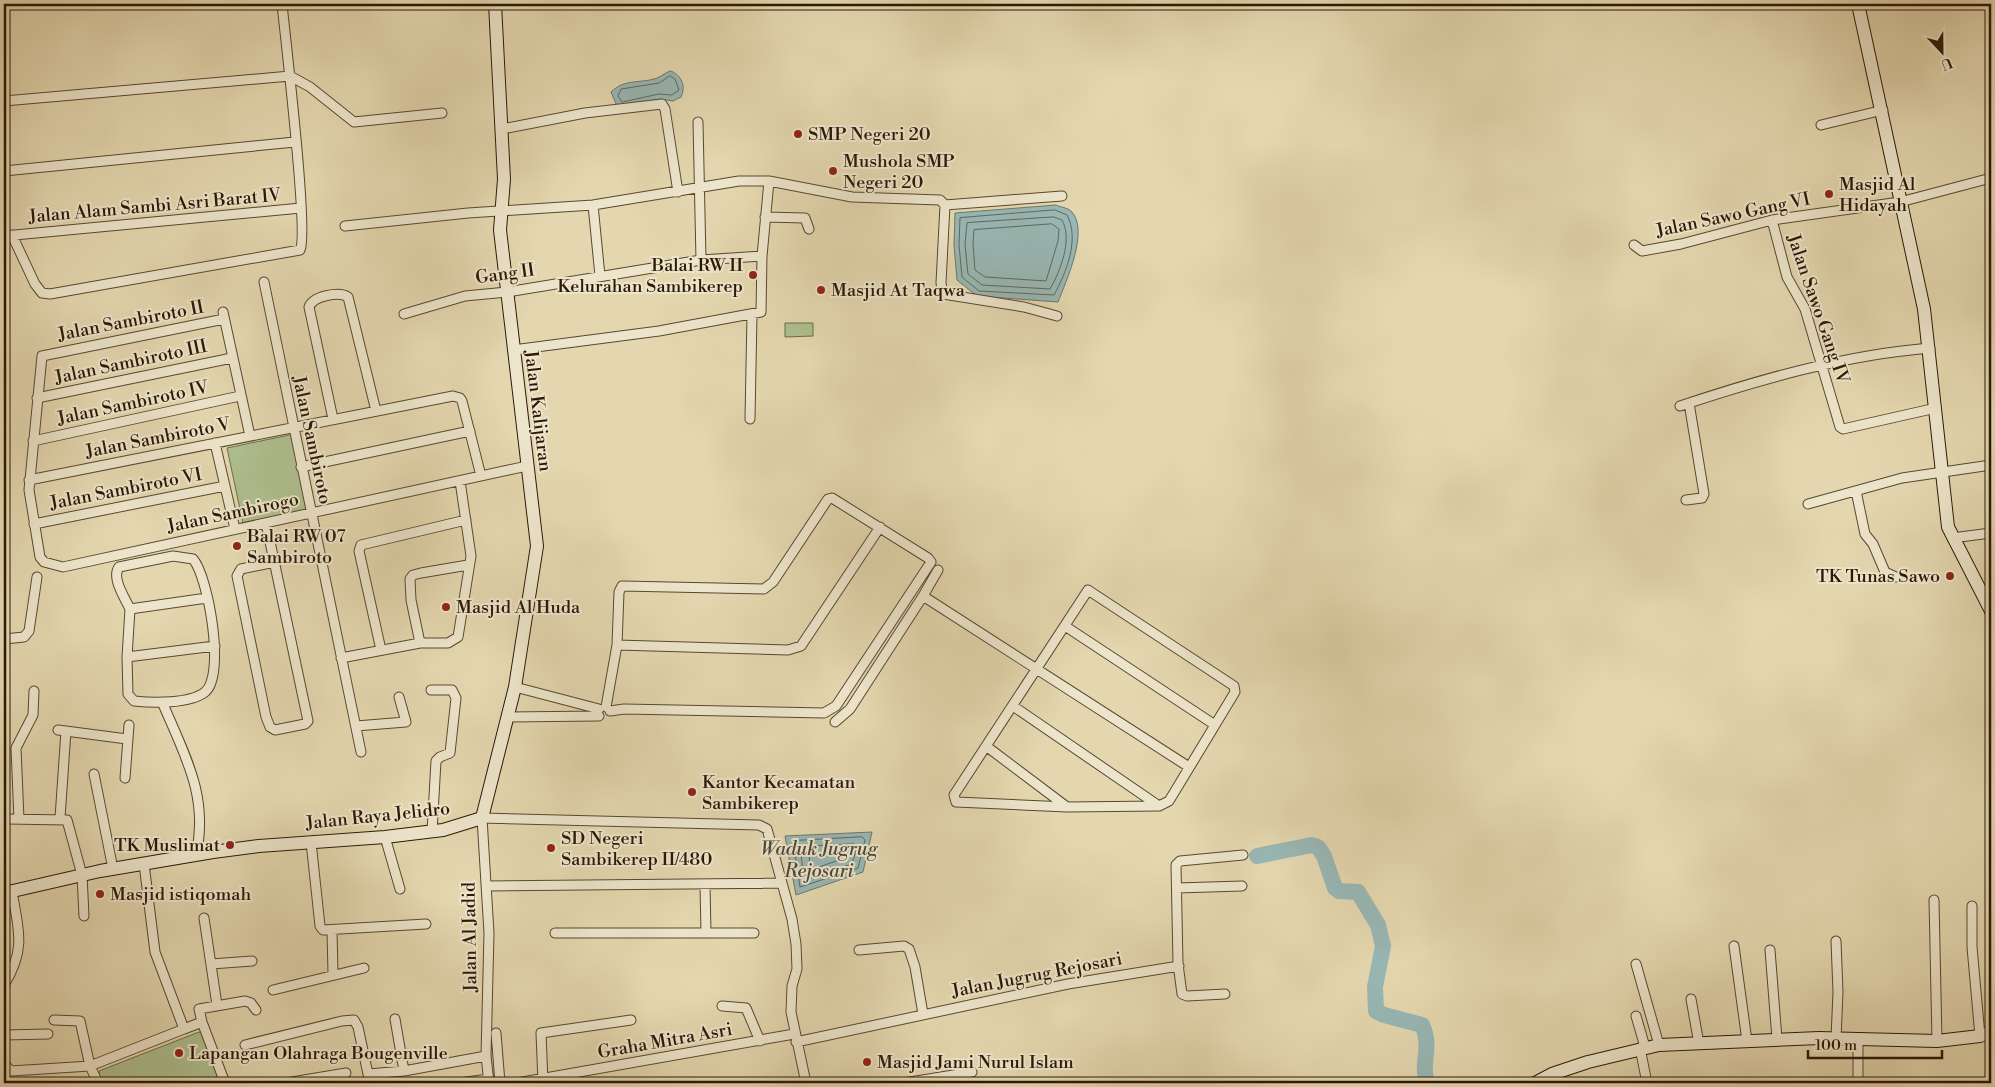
<svg xmlns="http://www.w3.org/2000/svg" width="1995" height="1087" viewBox="0 0 1995 1087" font-family="'Libre Bodoni',serif">
	<style>
		.green { fill: #aebf8f; stroke: #6c6c4a }
		.water { fill: #98b7b4; stroke: #6c776e }
		.lines { fill: none; stroke-linecap: round; stroke-linejoin: round }
		.shore { stroke: #61685c; stroke-width: 1 }
		.river { stroke: #98b7b4; stroke-width: 16 }
		.street-casing { stroke: #584830; stroke-width: 11 }
		.secondary-casing { stroke: #2a1805; stroke-width: 14 }
		.street { stroke: #ede5cb; stroke-width: 9 }
		.secondary { stroke: #ede5cb; stroke-width: 12 }
		.poi-dot { fill: #8f2418; stroke: #ede5cb; stroke-width: 2 }
		.labels { text-anchor: middle; dominant-baseline: central; stroke-width: 4; stroke-linejoin: round; paint-order: stroke }
		.poi-label { font-size: 18px; fill: #2a1805; stroke: #ede5cb; text-anchor: start }
		.street-label { font-size: 18px; fill: #2a1805; stroke: #ede5cb }
		.water-label { font-size: 19px; font-style: italic; fill: #4b483a; stroke: #ede5cb }
	</style>
	<rect width="100%" height="100%" fill="#e4d7af"/>
	<filter id="stains"><feTurbulence type="fractalNoise" baseFrequency=".004" numOctaves="4"/><feColorMatrix values="0 0 0 0 .2 0 0 0 0 .09 0 0 0 0 .02 0 0 0 .5 -.17"/></filter>
	<radialGradient id="worn" r=".72"><stop offset=".6" stop-color="#630" stop-opacity="0"/><stop offset="1" stop-color="#630" stop-opacity=".3"/></radialGradient>
	<path class="green" d="M785 323H813V336L785 337Z
		M294 434 311 513 244 528 227 448Z
		M199 1032 203 1033 226 1083H100L99 1071Z"/>
	<path class="water" d="M671 71C682 76 686 86 681 97L673 101 660 99 621 107 617 106 611 92C625 78 641 84 657 78 663 76 665 72 671 71Z
		M1056 205C1060 207 1068 208 1071 211 1090 230 1066 281 1058 302L977 296 957 280 954 245 955 213Z
		M872 832 863 872 796 895 785 836Z"/>
	<g class="lines">
		<path class="shore" d="M670 76 675 79 679 90 672 95 659 94 622 102 618 96 621 89 659 83Z
			M1055 210 1067 215C1080 239 1066 273 1054 295L979 291 962 277 959 245 960 218Z
			M1054 217 1062 220C1073 239 1060 272 1050 289L982 285 968 274 965 245 967 223Z
			M1052 224 1059 229 1058 241 1046 281 985 277 975 270 973 244 974 230Z
			M862 837 865 840 858 868 800 887 793 841Z
			M854 844 857 847 852 864 807 879 804 878 800 847Z
			M845 852 847 854 845 858 813 869 810 868 809 854Z"/>
		<path class="river" d="M1257 856 1312 845 1318 847 1324 856 1335 888 1339 891 1358 892 1378 925 1383 946 1375 987 1376 1011 1384 1015 1422 1025C1433 1047 1419 1066 1428 1083"/>
		<defs>
			<path id="street" d="M4 101 290 76 310 87 354 122 442 113
				M698 122 701 260
				M1821 125 1883 110
				M502 129 585 113 662 104 665 109 678 192
				M4 171 295 142
				M593 205 600 276
				M945 205 1062 196
				M765 217 805 218 809 229
				M1772 220 1787 277 1805 309 1840 427 1843 429 1936 408
				M345 226 468 213 593 205 739 181H769L852 197 940 200 945 205 941 283 943 294 1024 307 1057 316
				M12 235 35 284 42 293 50 294 300 250C309 235 285 35 282 4
				M4 236 301 208
				M1634 245 1642 251 1681 244 1772 220 1900 202 1991 178
				M264 282 361 752
				M223 312 250 436
				M404 314 465 296 507 292 701 260 762 256
				M224 319 42 356 29 490 40 557 44 562 63 567 527 466
				M513 350 659 331 761 312 762 256 769 181
				M37 398 232 358
				M1680 406C1761 379 1845 355 1930 348
				M333 419 309 307C313 296 339 291 348 297L376 411
				M750 419 752 314
				M33 441 240 396
				M215 443 235 529
				M301 467 470 431
				M29 480 453 396 460 398 462 401 481 476
				M1856 491 1865 534 1873 544 1885 572 1896 577
				M1686 500 1702 498 1704 494 1689 403
				M1808 504 1902 478 1991 465
				M266 523 308 721 305 724 275 730 270 727 266 717 237 576 241 569 275 562
				M34 524 225 486
				M1952 538 1991 533
				M1088 590 1234 686 1235 692 1169 801 1159 806 1067 807 956 802 954 795Z
				M923 596 938 570
				M130 609C125 598 111 578 119 567L173 556 193 559C208 576 226 675 205 692 190 704 153 703 134 701L128 694 127 657 215 646
				M1065 626 1215 725
				M4 639 24 637 29 631 37 577
				M420 643 411 600 410 579 413 575 421 573 468 565
				M617 645 788 650 801 646 880 527
				M381 650 359 551 361 545 466 520
				M127 657 130 609 207 598
				M341 658 420 643H448L458 637 471 556 460 481
				M515 687 599 709
				M431 690H452L456 698 450 753 440 757 436 761 432 832
				M163 704C185 756 209 797 196 855
				M1013 706 1159 806
				M606 707 617 645 619 592 622 586 764 589 773 582 828 499 832 498 928 558 931 562 836 706 824 713 624 709 610 711
				M507 717 599 716
				M835 722 850 709 923 596 1189 767
				M356 726 406 722 399 697
				M58 730 127 739
				M986 746 1067 807
				M94 774 113 869
				M125 778 129 725
				M60 818 66 731
				M7 819 67 820 82 875 84 916
				M19 819 16 748 33 715 34 691
				M385 837 400 889
				M311 842 320 926 323 930 426 924
				M705 885 706 933
				M486 886 780 883
				M1177 888 1242 886
				M1934 900 1937 1041
				M1972 906V947L1980 1036
				M204 918 217 1005
				M332 931 333 974
				M555 933H754
				M1836 941 1838 992 1836 1038
				M1734 946 1747 1041
				M859 950 904 946 909 949 915 967 923 1014
				M1770 950 1777 1039
				M211 964 252 961
				M1636 964 1659 1045
				M4 985C26 950 19 930 12 892
				M273 990 364 968
				M1225 994 1187 996 1182 994 1178 964 1176 865 1180 861 1243 855
				M1691 999 1699 1044
				M722 1006 746 1008 760 1041
				M1636 1016 1645 1047
				M395 1019 404 1071
				M202 1022 225 1083
				M184 1029 202 1022 199 1009 245 1001 251 1003 256 1010
				M496 1033 500 1083
				M4 1035 48 1034
				M1858 1039V1083
				M796 1042 1068 984 1179 966
				M245 1045 342 1021 354 1020 358 1027 368 1074
				M1640 1048 1647 1083
				M4 1064 11 1071 90 1066 80 1021 54 1020
				M98 1083 90 1066 184 1029 155 952 144 864
				M286 1083 346 1073
				M370 1083 368 1074 404 1071 486 1056
				M459 1083 489 1079
				M489 1083 486 1056 489 933 482 818 759 825 767 829 792 919 796 944 797 969 792 986 791 1012 806 1083
				M517 1083 794 1034
				M543 1083 541 1033 631 1020
				M904 1083 972 1072"/>
			<path id="secondary" d="M1858 4 1924 309 1948 527 1991 611
				M4 893 100 871 213 852 259 846 385 837 443 830 482 818 515 687 537 546 500 230 504 179 495 4
				M1535 1083 1552 1074 1588 1062 1659 1045 1819 1038 1937 1041 1980 1036 1991 1032"/>
		</defs>
		<use href="#street" class="street-casing"/>
		<use href="#secondary" class="secondary-casing"/>
		<use href="#street" class="street"/>
		<use href="#secondary" class="secondary"/>
	</g>
	<g class="poi-dot">
		<circle cx="798" cy="134" r="5"/>
		<circle cx="833" cy="171" r="5"/>
		<circle cx="1829" cy="194" r="5"/>
		<circle cx="753" cy="275" r="5"/>
		<circle cx="821" cy="290" r="5"/>
		<circle cx="237" cy="546" r="5"/>
		<circle cx="1950" cy="576" r="5"/>
		<circle cx="446" cy="607" r="5"/>
		<circle cx="692" cy="792" r="5"/>
		<circle cx="230" cy="845" r="5"/>
		<circle cx="551" cy="848" r="5"/>
		<circle cx="100" cy="894" r="5"/>
		<circle cx="179" cy="1053" r="5"/>
		<circle cx="867" cy="1062" r="5"/>
	</g>
	<g class="labels">
		<g class="poi-label">
			<text x="808" y="134">SMP Negeri 20</text>
			<text x="843" y="161">Mushola SMP<tspan x="843" dy="21">Negeri 20</tspan></text>
			<text x="1839" y="184">Masjid Al<tspan x="1839" dy="21">Hidayah</tspan></text>
			<text x="743" y="265" text-anchor="end">Balai RW II<tspan x="743" dy="21">Kelurahan Sambikerep</tspan></text>
			<text x="831" y="290">Masjid At Taqwa</text>
			<text x="247" y="536">Balai RW 07<tspan x="247" dy="21">Sambiroto</tspan></text>
			<text x="1940" y="576" text-anchor="end">TK Tunas Sawo</text>
			<text x="456" y="607">Masjid Al Huda</text>
			<text x="702" y="782">Kantor Kecamatan<tspan x="702" dy="21">Sambikerep</tspan></text>
			<text x="561" y="838">SD Negeri<tspan x="561" dy="21">Sambikerep II/480</tspan></text>
			<text x="220" y="845" text-anchor="end">TK Muslimat</text>
			<text x="110" y="894">Masjid istiqomah</text>
			<text x="189" y="1053">Lapangan Olahraga Bougenville</text>
			<text x="877" y="1062">Masjid Jami Nurul Islam</text>
		</g>
		<g class="street-label">
			<text transform="translate(155 206) rotate(-5)">Jalan Alam Sambi Asri Barat IV</text>
			<text transform="translate(1733 215) rotate(-12)">Jalan Sawo Gang VI</text>
			<text transform="translate(505 274) rotate(-8)">Gang II</text>
			<text transform="translate(1818 309) rotate(71)">Jalan Sawo Gang IV</text>
			<text transform="translate(131 321) rotate(-11)">Jalan Sambiroto II</text>
			<text transform="translate(131 362) rotate(-12)">Jalan Sambiroto III</text>
			<text transform="translate(133 403) rotate(-12)">Jalan Sambiroto IV</text>
			<text transform="translate(538 411) rotate(83)">Jalan Kalijaran</text>
			<text transform="translate(158 438) rotate(-11)">Jalan Sambiroto V</text>
			<text transform="translate(312 440) rotate(78)">Jalan Sambiroto</text>
			<text transform="translate(126 489) rotate(-11)">Jalan Sambiroto VI</text>
			<text transform="translate(233 513) rotate(-12)">Jalan Sambirogo</text>
			<text transform="translate(378 816) rotate(-6)">Jalan Raya Jelidro</text>
			<text transform="translate(470 937) rotate(-91)">Jalan Al Jadid</text>
			<text transform="translate(1037 975) rotate(-11)">Jalan Jugrug Rejosari</text>
			<text transform="translate(665 1041) rotate(-10)">Graha Mitra Asri</text>
		</g>
		<g class="water-label">
			<text x="819" y="849">Waduk Jugrug<tspan x="819" dy="22">Rejosari</tspan></text>
		</g>
	</g>
	<rect width="1995" height="1087" fill="none" stroke="#e4d7af" stroke-width="20"/>
	<rect x="5" y="5" width="1985" height="1077" fill="none" stroke="#2a1805" stroke-width="2.5"/>
	<rect x="10" y="10" width="1975" height="1067" fill="none" stroke="#2a1805"/>
	<g transform="translate(1942 52) rotate(158)" stroke="#ede5cb" stroke-width="4" paint-order="stroke">
	<path d="M0-4L9 19L0 12L-9 19Z" fill="#2a1805"/>
	<text y="-8" font-size="14" font-weight="bold" text-anchor="middle" fill="#2a1805">U</text>
	</g>
	<path d="M1808 1050v8h134v-8" fill="none" stroke="#2a1805" stroke-width="2.5"/>
	<text x="1815" y="1050" font-size="15" fill="#2a1805" stroke="#ede5cb" stroke-width="4" paint-order="stroke">100 m</text>
	<rect width="100%" height="100%" filter="url(#stains)"/>
	<rect width="100%" height="100%" fill="url(#worn)"/>
</svg>
